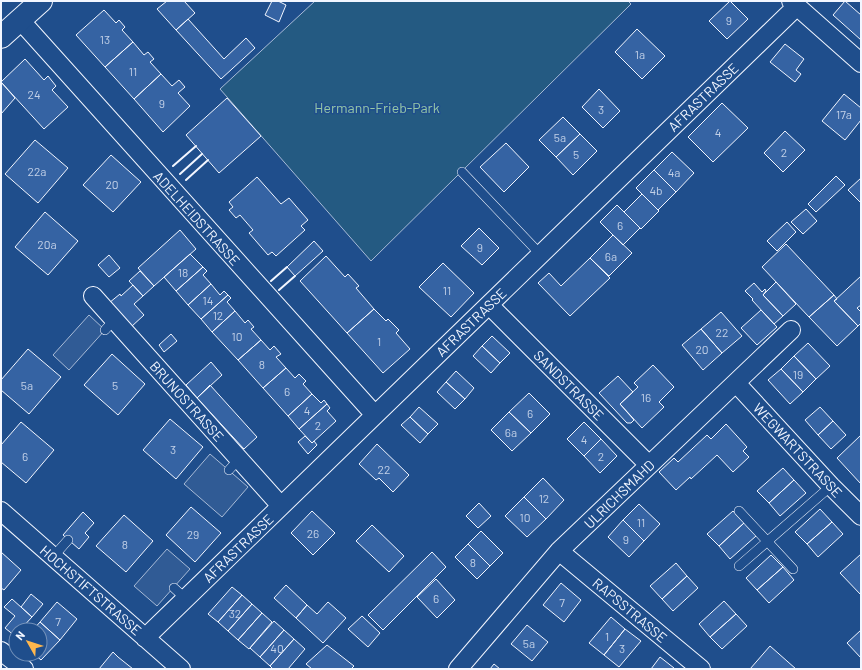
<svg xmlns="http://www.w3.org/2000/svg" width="862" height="670" viewBox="0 0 862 670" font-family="Barlow,sans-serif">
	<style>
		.green { fill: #245a82; stroke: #a8bbd7 }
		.parking { fill: #305b95; stroke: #a8bbd7 }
		.building { fill: #3563a3; stroke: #f2f6ff }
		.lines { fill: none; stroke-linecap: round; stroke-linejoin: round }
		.lane-casing { stroke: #f2f6ff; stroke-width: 10 }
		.street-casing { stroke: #f2f6ff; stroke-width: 20 }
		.secondary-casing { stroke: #f2f6ff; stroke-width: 24 }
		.lane { stroke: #1f4e8c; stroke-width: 9 }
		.street { stroke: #1f4e8c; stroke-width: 18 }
		.secondary { stroke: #1f4e8c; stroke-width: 22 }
		.wall { stroke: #f2f6ff; stroke-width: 2 }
		.labels { text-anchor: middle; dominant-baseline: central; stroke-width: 3; stroke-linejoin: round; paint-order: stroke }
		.number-label { font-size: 12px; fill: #c3d1e8 }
		.street-label { font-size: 14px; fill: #f2f6ff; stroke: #1f4e8c }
		.park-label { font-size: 14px; fill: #97c8a6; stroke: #1f4e8c }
	</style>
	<rect width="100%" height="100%" fill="#1f4e8c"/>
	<path class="green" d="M315 1H628L631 4 371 261 220 89Z"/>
	<path class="parking" d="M89 315 105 330 69 370 53 355Z
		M210 454 248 487 222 517 184 484Z
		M167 549 190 569 157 606 134 586Z"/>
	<path class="building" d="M167 1H184L195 13 176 30 157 9Z
		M272 1H278L286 5 279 22 265 15Z
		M730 1 748 19 727 39 709 21Z
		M845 1 861 15V40L833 15Z
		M104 10 116 23 119 20 125 27 122 30 133 42 105 67 76 35Z
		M188 19 224 59 246 38 255 48 221 79 176 30Z
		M637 29 665 56 642 79 615 52Z
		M133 42 144 55 148 52 154 59 150 62 161 74 134 99 105 67Z
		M785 44 804 59 796 70 801 74 795 82 770 62Z
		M25 59 44 80 48 76 56 86 52 90 68 107 44 129 1 82Z
		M161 74 172 86 179 80 185 87 178 93 190 106 163 132 134 99Z
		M1 82 15 98 1 114Z
		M599 89 620 111 603 128 582 107Z
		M844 94 861 108V120L845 140 822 121Z
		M227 98 261 136 219 173 186 135Z
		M722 103 748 128 713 162 688 137Z
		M563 117 580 134 556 157 539 140Z
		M785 131 805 150 783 172 764 153Z
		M580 134 597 151 573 175 556 157Z
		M35 140 68 168 38 203 5 174Z
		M506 143 529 167 504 192 480 167Z
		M672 152 694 173 676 192 654 170Z
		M111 155 141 182 113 212 83 185Z
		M654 170 676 192 658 210 636 188Z
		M836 176 845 185 816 212 808 204Z
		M257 177 281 204 289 198 308 220 301 226 305 230 276 256 272 252 268 255 249 233 253 230 240 215 236 218 229 210 233 207 229 202Z
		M861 178V203L848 190Z
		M642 194 659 211 641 229 624 212Z
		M617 205 640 228 623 245 600 222Z
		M806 209 817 221 803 234 791 222Z
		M45 212 78 241 48 275 15 247Z
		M787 222 796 232 777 251 767 241Z
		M479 228 499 248 482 265 461 246Z
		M180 230 196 249 154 286 138 268Z
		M613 235 632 253 609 276 590 258Z
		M314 241 323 251 295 276 287 267Z
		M786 244 834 295 809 317 762 267Z
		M190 254 203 267 176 291 164 277Z
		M109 255 120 268 109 277 98 265Z
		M326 256 345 277 348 274 359 286 356 288 374 309 347 333 300 281Z
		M590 258 610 278 570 316 538 283 549 273 561 286Z
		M443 263 474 293 451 317 419 287Z
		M203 267 207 271 203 275 211 284 188 305 176 291Z
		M140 271 154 286 143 296 129 281Z
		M861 276V305L857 308 861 312V323L858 326 834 301Z
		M776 282 796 304 783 316 763 295Z
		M754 283 762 292 765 289 766 291 763 295 783 316 774 324 752 300 753 299 745 291Z
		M211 284 220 295 224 291 228 295 201 319 188 305Z
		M133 285 143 296 134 304 144 315 131 327 109 303 120 294 121 296Z
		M228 295 231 298 227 302 235 311 212 332 201 319Z
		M834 295 837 299 834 301 858 326 837 346 809 317Z
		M374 309 386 321 388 319 399 330 396 333 410 349 383 373 347 333Z
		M761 310 777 327 757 345 741 328Z
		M235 311 245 323 248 320 254 327 251 329 261 340 238 360 212 332Z
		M721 312 742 336 722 353 701 329Z
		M701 329 722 353 703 370 682 345Z
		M171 334 177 341 164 352 159 345Z
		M492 336 510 353 500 363 482 346Z
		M261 340 270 350 274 346 281 354 276 357 286 368 263 388 238 360Z
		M808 343 830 366 816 379 794 356Z
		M482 346 500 363 491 373 473 356Z
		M28 349 61 377 29 414 1 390V380Z
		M112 354 145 384 118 415 84 385Z
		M794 356 816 379 803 392 781 369Z
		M211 362 222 375 197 398 186 385Z
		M653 365 674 387 659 402 664 407 642 428 620 404 638 387 634 383Z
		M286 368 295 378 299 374 306 381 303 384 312 394 288 416 263 388Z
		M781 369 803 392 790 404 768 380Z
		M456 371 474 388 465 399 446 382Z
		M618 376 633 392 620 404 634 420 631 423H627L599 393Z
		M446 382 465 399 455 409 437 392Z
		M210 385 257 437 244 449 197 398Z
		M529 393 550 414 531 433 509 412Z
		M312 394 321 403 324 400 327 404 299 429 288 416Z
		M327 404 330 408 327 411 336 421 312 443 299 429Z
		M419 407 438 424 428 434 410 417Z
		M820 407 833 421 818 435 805 420Z
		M509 412 531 433 512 451 491 430Z
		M410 417 428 434 420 443 401 425Z
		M170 419 203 447 176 479 143 450Z
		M833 421 846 435 831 449 818 435Z
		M21 422 54 450 26 483 1 462V445Z
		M584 422 601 439 584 456 567 439Z
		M726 424 747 447 743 451 749 457 733 472 717 455 691 479 690 477 676 490 659 472 674 458 678 462 707 435 711 439Z
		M861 435V484L837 458Z
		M305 436 312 443 314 441 317 445 308 454 298 442Z
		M601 439 617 456 600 473 584 456Z
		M377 444 409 475 393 492 379 478 376 480 359 464Z
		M783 468 794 480 769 503 757 491Z
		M543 478 564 500 546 519 524 497Z
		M794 480 806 493 780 516 769 503Z
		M524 497 546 519 527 537 505 516Z
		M479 503 491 516 478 528 466 516Z
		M639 504 660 524 644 541 623 520Z
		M191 507 221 533 195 562 166 535Z
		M820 509 832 522 807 544 795 532Z
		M312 511 335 533 313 555 291 533Z
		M733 511 744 523 719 546 707 534Z
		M83 512 94 523 85 533 89 537 79 549 63 535Z
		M124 515 153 541 126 572 96 546Z
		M623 520 644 541 629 557 608 537Z
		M832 522 843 534 818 557 807 544Z
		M744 523 756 536 730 559 719 546Z
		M372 525 404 556 389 572 356 541Z
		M481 531 503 553 490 566 468 544Z
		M468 544 490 566 477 579 455 557Z
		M1 552 21 570 4 590 1 588Z
		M432 552 446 567 383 630 368 615Z
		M861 554V595L840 573Z
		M771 555 783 567 757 590 746 578Z
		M676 563 687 576 662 599 650 586Z
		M783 567 794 580 769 603 757 590Z
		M687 576 698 588 673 611 662 599Z
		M436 579 455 600 437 618 417 597Z
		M561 583 581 600 564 622 543 605Z
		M286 585 307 605 296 618 274 598Z
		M232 587 242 595 218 622 208 614Z
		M31 594 43 604 32 617 21 607Z
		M242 595 252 604 228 631 218 622Z
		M12 599 32 617 20 630H16L15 636 5 628 15 616 4 607Z
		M724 601 736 614 710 637 699 624Z
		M57 602 77 619 60 640 40 622Z
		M328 602 346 618 323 643 296 618 307 605 317 614Z
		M252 604 262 613 238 640 228 631Z
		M262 613 272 622 249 649 238 640Z
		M736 614 747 626 722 649 710 637Z
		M362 616 380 633 368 647 348 629Z
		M611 617 625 629 604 655 589 643Z
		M274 621 284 630 260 657 250 648Z
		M40 622 60 640 41 660 34 654H40V630H33Z
		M527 625 548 642 532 661 511 644Z
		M625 629 641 641 619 667 604 655Z
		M284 630 294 639 270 666 260 657Z
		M861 630V658L847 643Z
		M294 639 305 649 288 669H273L270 666Z
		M327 645 354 666 351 669H312L306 664Z
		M770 646 796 669H750Z
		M113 652 118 657 133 669H99Z
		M660 657 674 668 673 669H651Z
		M494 664 500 669H490Z"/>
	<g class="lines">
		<defs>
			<path id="lane" d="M462 172 541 255
				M105 330 114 320
				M229 470 239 459
				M739 511 793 569
				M53 557 68 540
				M739 566 831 486
				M174 588 186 599"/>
			<path id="street" d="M791 1 861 63
				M20 20 375 415
				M93 296 281 506
				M489 305 649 465
				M736 383 831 486 861 516
				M1 511 181 669
				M559 551 701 669
				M145 638 796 7
				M1 651 24 669
				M458 669 559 551 791 330"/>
			<path id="secondary" d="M1 37 41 1"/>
		</defs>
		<use href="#lane" class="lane-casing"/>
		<use href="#street" class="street-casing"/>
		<use href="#secondary" class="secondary-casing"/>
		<use href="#lane" class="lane"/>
		<use href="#street" class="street"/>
		<use href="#secondary" class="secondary"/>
		<path class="wall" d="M173 166 196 146
			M180 174 202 154
			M186 180 208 160
			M271 281 287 267
			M279 290 295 276"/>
	</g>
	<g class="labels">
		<g class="number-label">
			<text x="729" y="20">9</text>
			<text x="105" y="39">13</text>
			<text x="640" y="54">1a</text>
			<text x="133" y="71">11</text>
			<text x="34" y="94">24</text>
			<text x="162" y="103">9</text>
			<text x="601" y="109">3</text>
			<text x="844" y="114">17a</text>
			<text x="718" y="132">4</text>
			<text x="560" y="137">5a</text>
			<text x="784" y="152">2</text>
			<text x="576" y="154">5</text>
			<text x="37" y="171">22a</text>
			<text x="674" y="172">4a</text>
			<text x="112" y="184">20</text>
			<text x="656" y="190">4b</text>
			<text x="620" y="225">6</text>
			<text x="47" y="244">20a</text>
			<text x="480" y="247">9</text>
			<text x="611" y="256">6a</text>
			<text x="183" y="272">18</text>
			<text x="447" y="290">11</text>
			<text x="208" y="300">14</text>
			<text x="218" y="315">12</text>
			<text x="722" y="332">22</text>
			<text x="237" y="336">10</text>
			<text x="379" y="341">1</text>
			<text x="702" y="349">20</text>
			<text x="262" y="364">8</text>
			<text x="798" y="374">19</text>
			<text x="27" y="385">5a</text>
			<text x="115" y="385">5</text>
			<text x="287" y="391">6</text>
			<text x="646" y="397">16</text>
			<text x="307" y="410">4</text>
			<text x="530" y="413">6</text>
			<text x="318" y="425">2</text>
			<text x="511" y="432">6a</text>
			<text x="584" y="439">4</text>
			<text x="173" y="449">3</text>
			<text x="25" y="456">6</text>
			<text x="601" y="456">2</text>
			<text x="384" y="469">22</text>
			<text x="544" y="498">12</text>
			<text x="525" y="517">10</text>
			<text x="641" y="522">11</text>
			<text x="313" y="533">26</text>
			<text x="193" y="534">29</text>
			<text x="626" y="539">9</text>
			<text x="125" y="544">8</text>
			<text x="473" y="562">8</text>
			<text x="436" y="598">6</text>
			<text x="562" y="602">7</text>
			<text x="235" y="613">32</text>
			<text x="58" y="621">7</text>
			<text x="607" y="636">1</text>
			<text x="529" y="643">5a</text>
			<text x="277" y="648">40</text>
			<text x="622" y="648">3</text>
		</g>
		<g class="street-label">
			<text transform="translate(703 97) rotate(-44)">AFRASTRASSE</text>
			<text transform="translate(197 218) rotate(48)">ADELHEIDSTRASSE</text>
			<text transform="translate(471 322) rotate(-44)">AFRASTRASSE</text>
			<text transform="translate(569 385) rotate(45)">SANDSTRASSE</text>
			<text transform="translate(187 401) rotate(48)">BRUNOSTRASSE</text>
			<text transform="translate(798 450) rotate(47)">WEGWARTSTRASSE</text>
			<text transform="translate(619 494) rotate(-44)">ULRICHSMAHD</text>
			<text transform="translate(238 548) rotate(-44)">AFRASTRASSE</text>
			<text transform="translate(91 590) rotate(41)">HOCHSTIFTSTRASSE</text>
			<text transform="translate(630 610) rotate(40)">RAPSSTRASSE</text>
		</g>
		<g class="park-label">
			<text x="377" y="107">Hermann-Frieb-Park</text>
		</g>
	</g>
	<rect width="862" height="670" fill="none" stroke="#f2f6ff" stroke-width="4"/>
	<g transform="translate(28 642) rotate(309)"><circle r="19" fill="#1f4e8c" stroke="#7391ba"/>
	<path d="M0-3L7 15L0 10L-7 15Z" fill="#ffb74d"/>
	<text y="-6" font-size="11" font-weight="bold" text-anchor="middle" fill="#f2f6ff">N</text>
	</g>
</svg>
